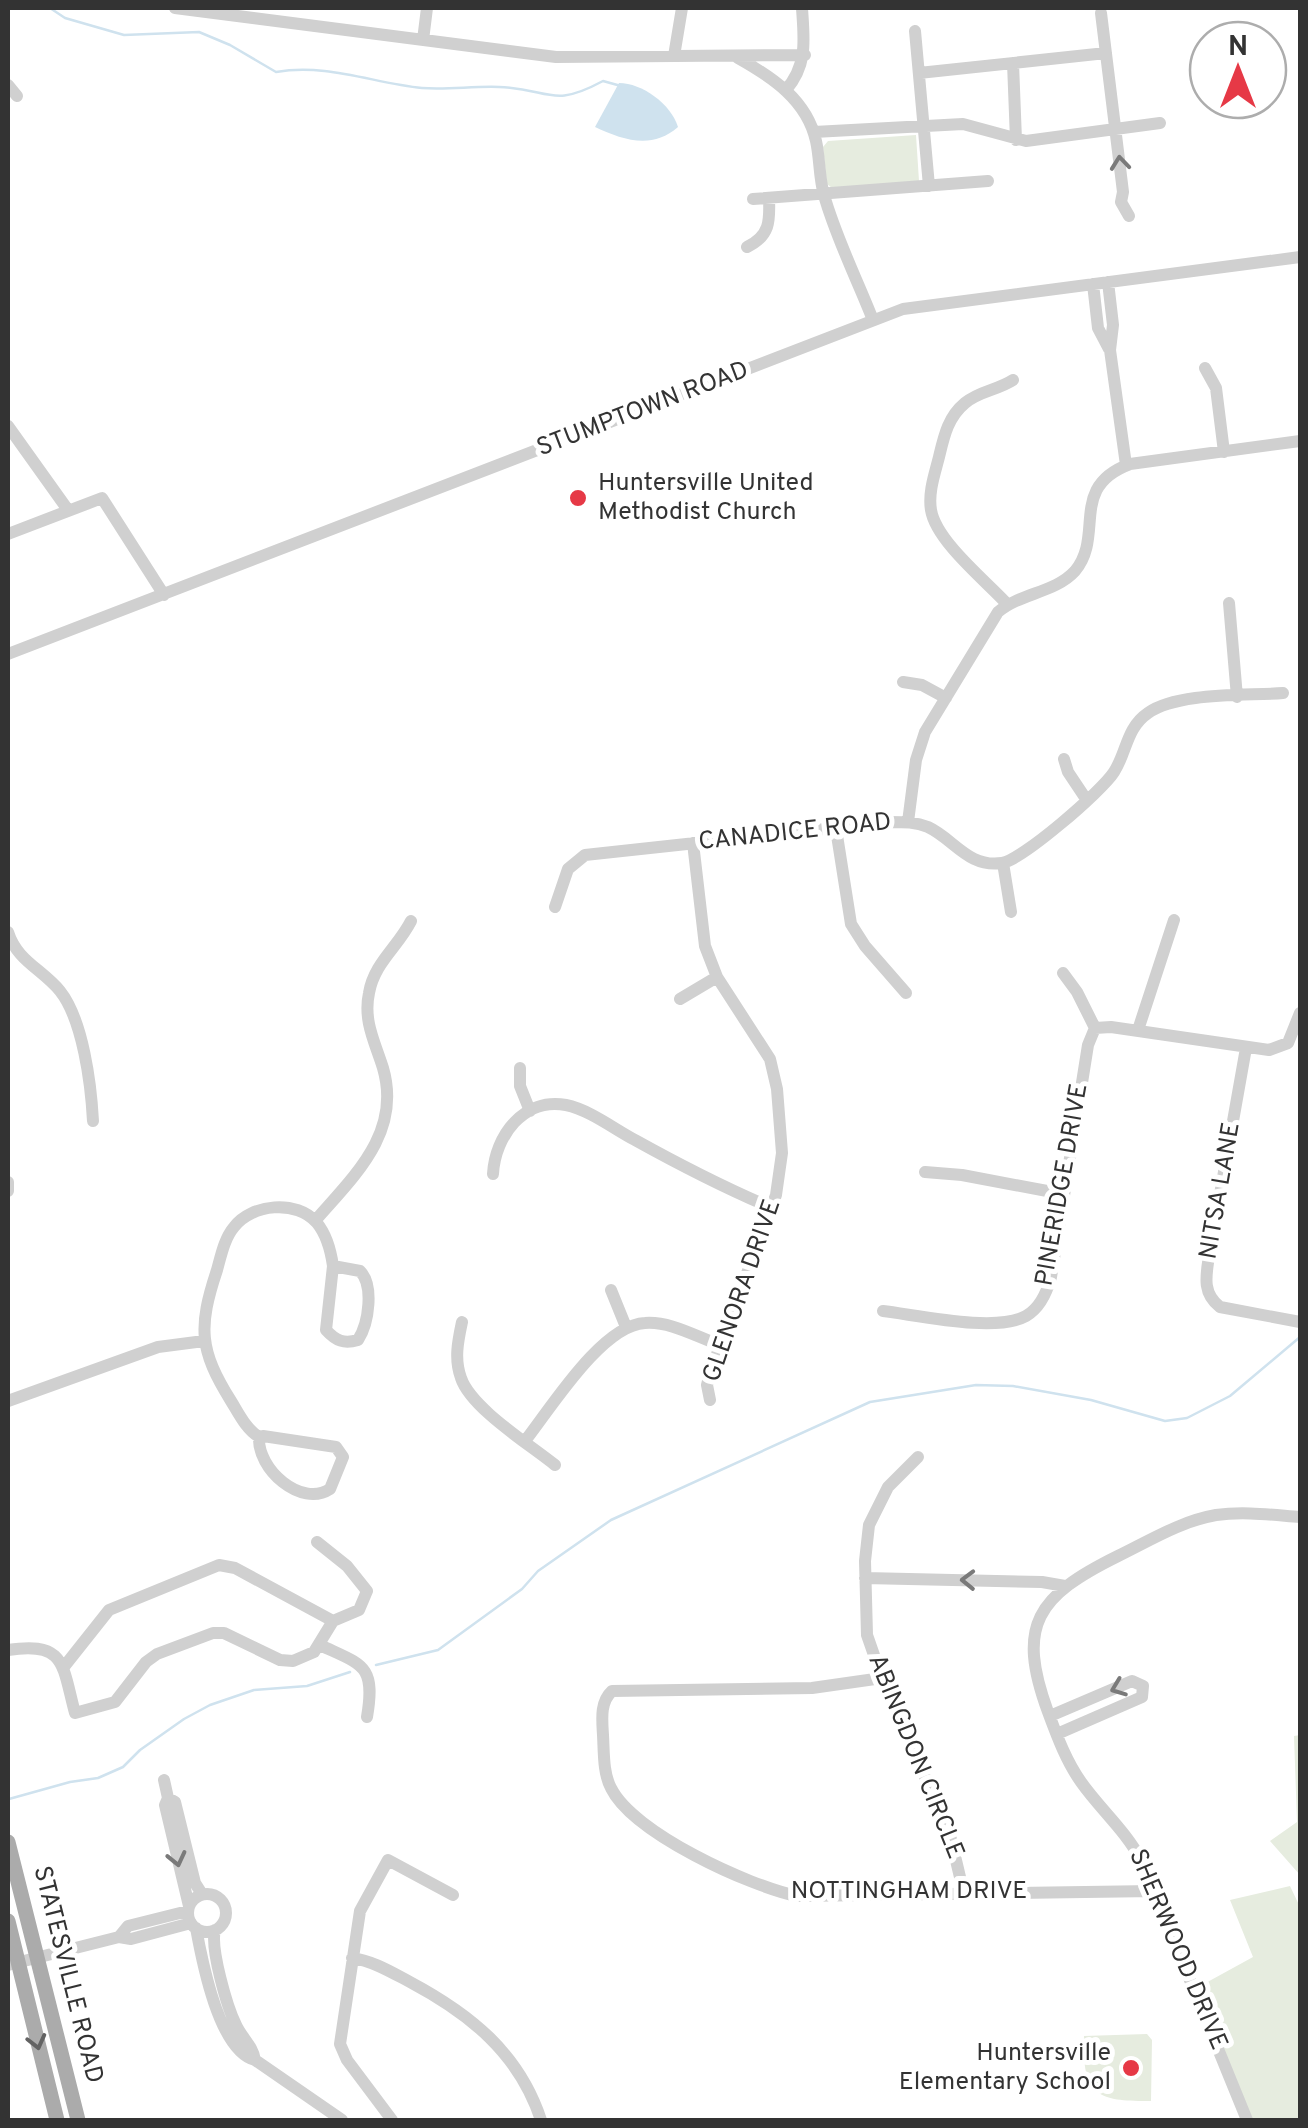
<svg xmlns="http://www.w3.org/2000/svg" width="1308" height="2128" viewBox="0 0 1308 2128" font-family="Overpass,sans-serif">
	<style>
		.green { fill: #e6ecdf }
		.water { fill: #cfe2ee }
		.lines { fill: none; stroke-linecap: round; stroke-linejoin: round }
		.stream { stroke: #cfe2ee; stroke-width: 2.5 }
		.minor { stroke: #d0d0d0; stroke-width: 12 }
		.major { stroke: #ababab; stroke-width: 15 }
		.oneway { stroke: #7a7a7a }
		.oneway2 { stroke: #636363 }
		.poi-dot { fill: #e63946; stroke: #fff; stroke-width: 4 }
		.labels { text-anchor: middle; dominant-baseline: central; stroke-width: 10; stroke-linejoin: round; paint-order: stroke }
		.street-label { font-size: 25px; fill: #333; stroke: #fff }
		.poi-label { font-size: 25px; fill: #333; stroke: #fff; text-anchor: start }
	</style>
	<rect width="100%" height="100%" fill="#fff"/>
	<path class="green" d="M916 135 919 181 832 188 827 184 823 147 828 141Z
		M1300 1735V1875L1270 1841 1297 1822 1294 1736Z
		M1290 1886 1300 1907V2120H1247L1193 1985H1202L1253 1957 1230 1900Z
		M1147 2034 1152 2040 1151 2101C1095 2102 1082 2094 1084 2036Z"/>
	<path class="water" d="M619 83C642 83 671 104 678 127 652 150 623 140 595 127Z"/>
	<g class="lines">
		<path class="stream" d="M50 8 65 18 124 35 199 32 230 45 276 72C326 63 373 83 422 88 447 90 473 86 499 87 551 89 551 109 603 81L621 86
			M376 1665 438 1650 522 1589 538 1571 611 1520 870 1402 976 1385 1013 1386 1091 1400 1165 1421 1187 1418 1230 1396 1300 1337
			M9 1799 70 1782 98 1778 123 1767 140 1750 184 1719 210 1705 254 1690 307 1686 350 1672"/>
		<path class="minor" d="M175 8 556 57 805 55
			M1101 13 1123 192 1121 202 1129 216
			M915 31 929 186
			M423 40 427 8
			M674 56 682 8
			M738 58C772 77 807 100 816 141 820 159 819 178 824 195 836 238 857 279 873 320
			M1013 63 1016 140
			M919 73 1106 53
			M8 85 17 96
			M786 90C808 64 804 40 802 8
			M814 132 963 124 1026 141 1160 123
			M753 199 988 181
			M747 247C770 236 770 221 769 198
			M1108 282 1113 325 1110 350 1126 465
			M1093 284 1098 328 1109 349
			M1205 368 1216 388 1224 452
			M8 426 68 510
			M8 534 102 498 164 595
			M1229 603 1237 697
			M1007 604C986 581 936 541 931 510 928 492 935 473 939 457 944 436 948 417 965 403 979 391 998 390 1013 380
			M8 654 903 309 1300 257
			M903 682 922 685 946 698
			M1064 759 1068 772 1086 799
			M908 822 916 760 925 732 998 612C1020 593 1055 593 1075 571 1105 535 1068 487 1130 464L1300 441
			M836 829 851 924 865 946 906 993
			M693 843 705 946 717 977 770 1059 777 1089 782 1153 776 1195 710 1373 707 1385 710 1400
			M1003 863 1011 912
			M555 907 568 869 585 855 890 822C904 822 916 822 928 827 954 839 968 868 1002 863 1022 860 1102 791 1114 772 1127 752 1126 728 1148 713 1178 692 1246 696 1283 693
			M8 932C17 961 42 969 60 991 83 1020 91 1084 93 1121
			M1063 973 1077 992 1095 1028
			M680 999 717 977
			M1095 1028 1111 1027 1269 1050 1288 1043 1300 1013
			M1138 1030 1174 920
			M1246 1048 1209 1256C1206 1276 1202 1293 1220 1307L1300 1322
			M520 1068V1086L530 1111
			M925 1172 962 1175 1063 1194
			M493 1174C495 1136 524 1097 566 1105 590 1110 614 1129 635 1140 680 1165 725 1188 772 1208
			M8 1182V1191
			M315 1221C354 1176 402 1133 383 1068 375 1042 363 1021 369 993 374 963 398 947 411 921
			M333 1266 360 1271C374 1285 369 1323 358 1340 344 1344 336 1341 326 1330Z
			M611 1290 626 1327
			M883 1311C917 1315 996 1333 1026 1316 1040 1308 1047 1292 1051 1277L1088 1045 1095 1028
			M462 1322C458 1341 454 1359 461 1378 471 1408 529 1444 555 1465
			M8 1401 158 1347 204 1341
			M263 1436 336 1447 343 1457 330 1489C301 1508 257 1469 259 1437Z
			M259 1437C246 1429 239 1414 231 1401 199 1350 198 1327 217 1270 221 1256 224 1239 234 1227 251 1204 297 1199 317 1223 326 1234 331 1252 333 1266
			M525 1441C551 1408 602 1325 645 1323 670 1321 697 1337 720 1345
			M918 1457 888 1487 869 1525 865 1561 867 1635 882 1678 950 1835 964 1894
			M865 1578 1042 1582 1065 1586
			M320 1645C362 1665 376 1664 367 1717
			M8 1650C66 1641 62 1665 75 1713L115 1702 146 1662 157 1654 213 1633H224L280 1660 293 1661 314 1652 333 1621 359 1610 367 1591 347 1566 317 1542
			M63 1668 109 1610 219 1565 235 1568 333 1621
			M882 1678 812 1688 612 1691C600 1702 602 1719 603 1735 604 1752 603 1773 611 1788 633 1833 749 1886 797 1896L1154 1891
			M1050 1716 1132 1681 1143 1686 1142 1697 1057 1734
			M164 1780 168 1798
			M188 1913a19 19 0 1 1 38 0a19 19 0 1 1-38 0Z
			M189 1906 165 1805 168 1798 175 1802 195 1883 202 1894
			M196 1928C202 1961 219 2051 255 2060L342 2120
			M215 1930C210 1948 227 2007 236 2025 242 2038 253 2046 255 2060
			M119 1937 128 1926 188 1911
			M352 1958C373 1961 391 1972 410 1982 470 2014 519 2053 541 2120
			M8 1965 119 1937 131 1939 191 1923
			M392 2120 347 2060 340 2044 360 1911 388 1860 453 1895
			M1247 2120 1141 1860C1125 1830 1100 1809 1081 1782 1066 1761 1057 1736 1048 1712 1016 1625 1037 1596 1118 1556 1149 1541 1181 1521 1216 1515 1244 1511 1273 1515 1300 1517"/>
		<path class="major" d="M8 1842 78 2120
			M8 1921 57 2120"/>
	</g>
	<defs><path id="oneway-chevron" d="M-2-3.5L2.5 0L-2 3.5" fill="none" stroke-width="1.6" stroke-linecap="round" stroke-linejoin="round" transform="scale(2.5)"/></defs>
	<g class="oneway">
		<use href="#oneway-chevron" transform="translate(1120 163) rotate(-96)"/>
		<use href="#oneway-chevron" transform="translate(968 1580) rotate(-179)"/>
		<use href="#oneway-chevron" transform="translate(1118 1688) rotate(159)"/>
		<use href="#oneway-chevron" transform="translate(177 1859) rotate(77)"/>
	</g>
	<use class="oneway2" href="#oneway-chevron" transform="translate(37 2042) rotate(76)"/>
	<g class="poi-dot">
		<circle cx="578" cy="498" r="10"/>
		<circle cx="1131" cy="2068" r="10"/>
	</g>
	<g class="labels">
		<g class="street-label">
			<text transform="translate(643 410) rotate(-21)">STUMPTOWN ROAD</text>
			<text transform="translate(795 833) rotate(-6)">CANADICE ROAD</text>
			<text transform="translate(1063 1185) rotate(-80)">PINERIDGE DRIVE</text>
			<text transform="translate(1221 1191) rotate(-80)">NITSA LANE</text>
			<text transform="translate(743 1291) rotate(-71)">GLENORA DRIVE</text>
			<text transform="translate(915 1757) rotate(68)">ABINGDON CIRCLE</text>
			<text x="909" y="1892">NOTTINGHAM DRIVE</text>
			<text transform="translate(1177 1950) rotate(67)">SHERWOOD DRIVE</text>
			<text transform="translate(67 1975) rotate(76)">STATESVILLE ROAD</text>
		</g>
		<g class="poi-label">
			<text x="598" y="484">Huntersville United<tspan x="598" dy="29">Methodist Church</tspan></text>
			<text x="1111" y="2054" text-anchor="end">Huntersville<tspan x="1111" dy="29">Elementary School</tspan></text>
		</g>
	</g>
	<rect width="1308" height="2128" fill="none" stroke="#333333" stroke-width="20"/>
	<g transform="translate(1238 70)"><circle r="48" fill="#ffffff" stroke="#adadad" stroke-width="2.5"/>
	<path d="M0-8L18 38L0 25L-18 38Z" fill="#e63946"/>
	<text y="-15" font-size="28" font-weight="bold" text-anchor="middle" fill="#333333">N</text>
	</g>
</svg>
